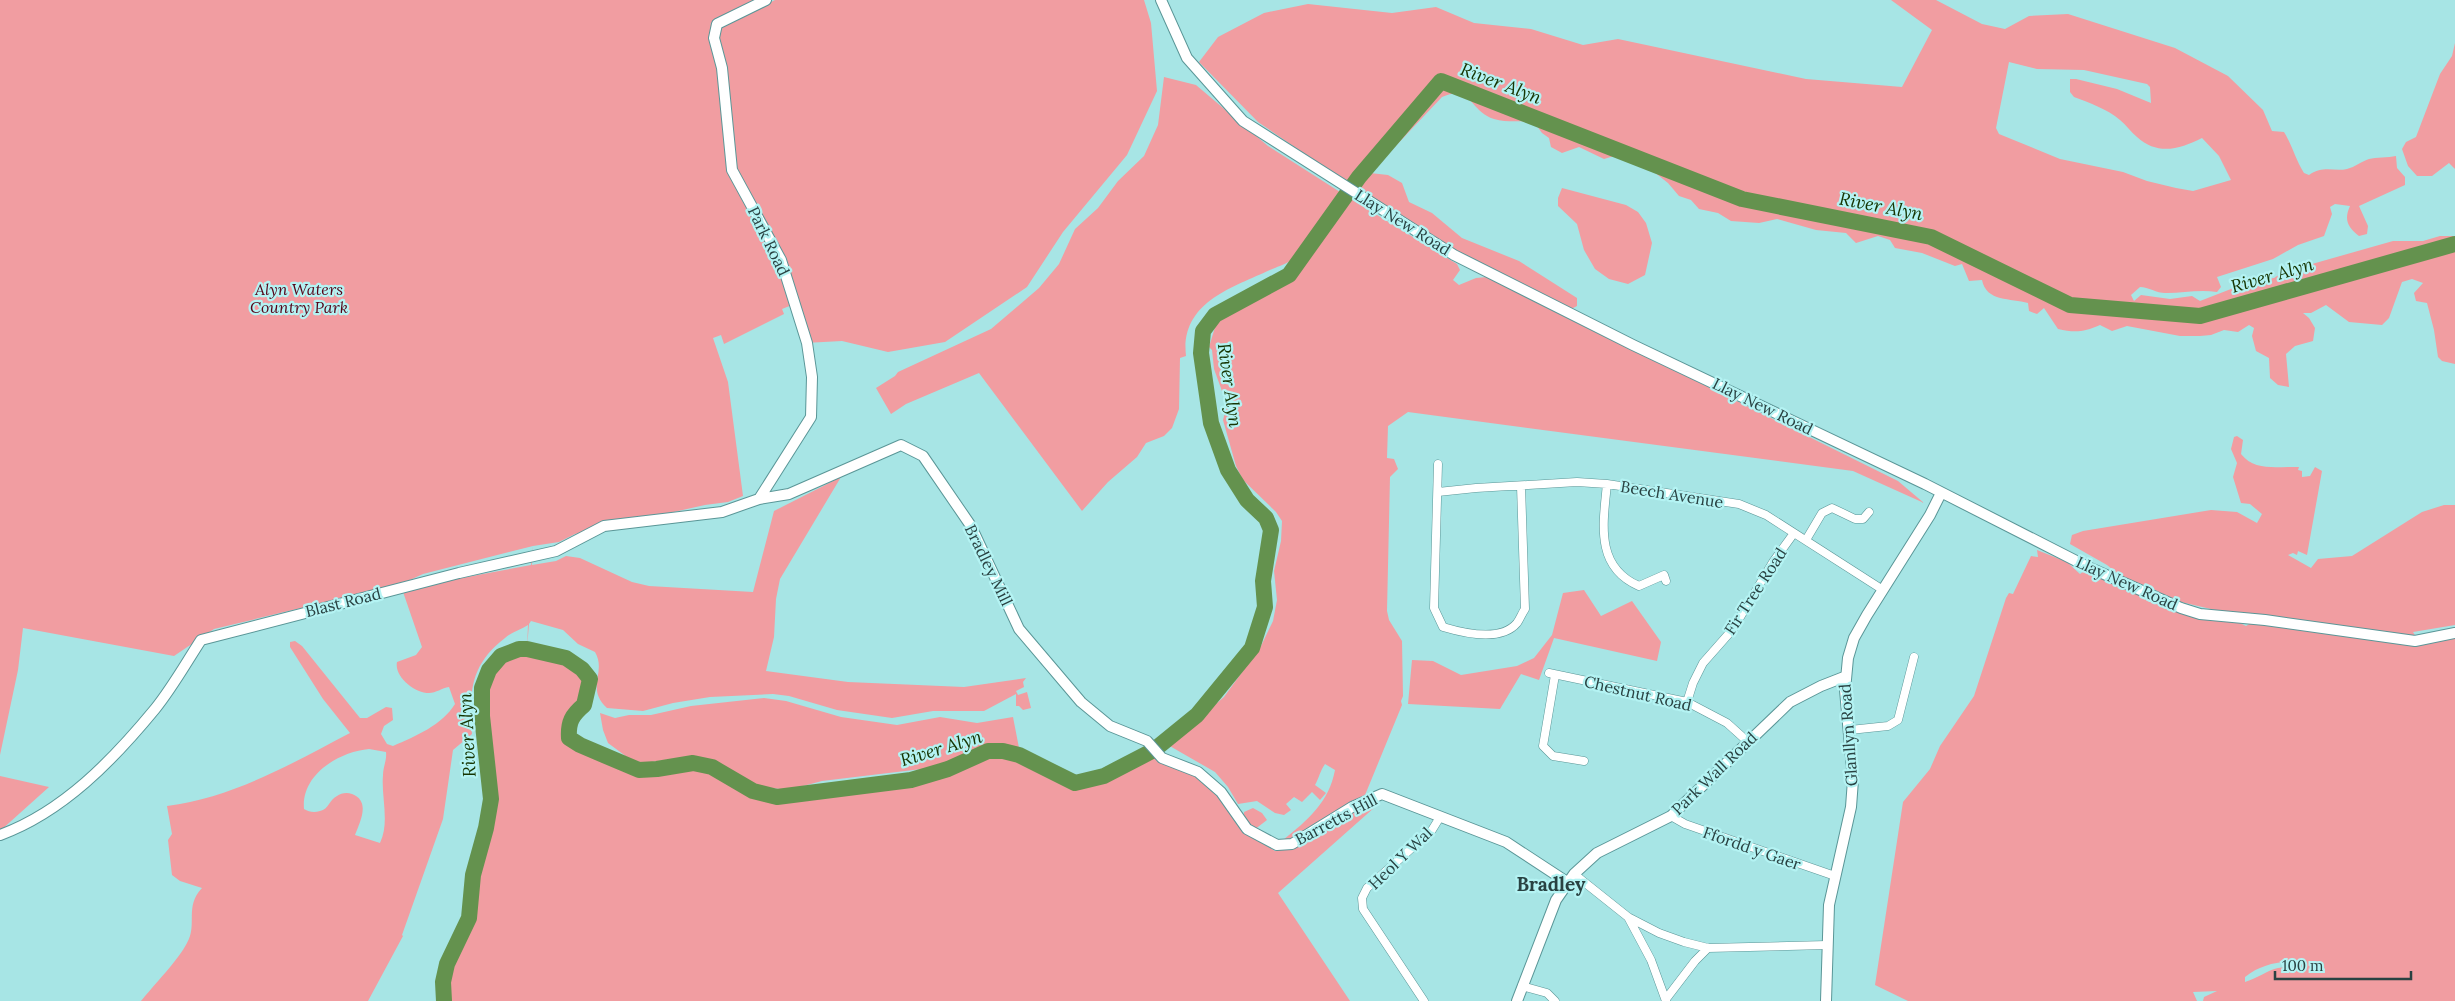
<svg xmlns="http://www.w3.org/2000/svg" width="2455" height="1001" viewBox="0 0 2455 1001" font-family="Lora,serif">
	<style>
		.green { fill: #f19da1; fill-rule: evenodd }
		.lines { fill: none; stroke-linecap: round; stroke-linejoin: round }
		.river { stroke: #64924e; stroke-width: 16 }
		.street-casing { stroke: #5a9697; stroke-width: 9 }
		.secondary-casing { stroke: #5a9697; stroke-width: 12 }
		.street { stroke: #fff; stroke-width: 8 }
		.secondary { stroke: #fff; stroke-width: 10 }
		.labels { text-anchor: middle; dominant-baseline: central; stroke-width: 4.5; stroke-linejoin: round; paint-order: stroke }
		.street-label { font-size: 16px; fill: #294242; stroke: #b4f3f3 }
		.park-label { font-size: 16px; font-style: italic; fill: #550317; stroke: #b4f3f3 }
		.water-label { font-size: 18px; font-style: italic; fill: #163503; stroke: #b4f3f3 }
		.quarter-label { font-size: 19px; font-weight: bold; fill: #294242; stroke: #b4f3f3 }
	</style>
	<rect width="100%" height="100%" fill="#a7e5e5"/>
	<path class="green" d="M0 0H760L710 24 720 28 775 0H1144L1151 23 1157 91 1127 155 1063 232 1027 287 945 342 888 352 842 341 805 343 792 305 782 309 784 314 724 344 721 335 713 338 728 382 743 496 728 502 705 505 575 534 559 542 533 546 532 565 556 561 566 556 580 558 632 582 649 586 753 592 774 511 841 477 780 579 776 599 774 637 766 671 848 682 964 687 1026 678 1023 682 1024 687 1016 691 1018 695 1027 692 1031 708 1023 710 1019 706H1016V694L984 711H933L892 718 837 710 789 696 773 694 710 697 673 703 643 711 607 708C585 688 607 672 595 652L578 644 563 630 531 621 529 624 527 648C553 654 573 657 590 679L584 705C572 715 568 722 569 738L639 770 693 763 712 767 753 791 777 797 911 780 948 769 988 751H1003L1019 755 1076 783 1104 776 1154 750 1197 774 1221 792 1245 831 1275 851 1372 800 1375 807 1278 893 1350 1001H444L443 982 447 964 469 918 473 875 486 828 491 799 482 716V688L489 670 501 656 527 649 528 625C521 630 511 632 505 638 470 665 469 692 472 734L453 750 443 819 402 935 403 936 368 1001H141C153 986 179 959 187 943 198 924 184 907 202 888L180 881 172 875 168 840 172 834 167 806C234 797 291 764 350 733L323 699 290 647V642L295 641 302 646 360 718H367L386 707 392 708 393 720 384 726 381 734 387 744 393 746C416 736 442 725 455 704L449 687C442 688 436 693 429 693 415 693 394 677 397 662L416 655 422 647 402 589 531 565 533 546 423 574 401 584 214 629 174 656 23 628 18 670 0 755ZM369 749 386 752C387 760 383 767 383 775 381 797 390 822 380 843L355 835C360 822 371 801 352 794 347 792 341 793 337 796 329 800 329 809 320 811 314 813 309 812 304 809 301 775 338 752 369 749Z
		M1891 0H1936L1982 24 2005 29 2029 16 2068 14 2175 48 2228 76 2263 110 2272 131 2284 132C2292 145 2296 160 2304 173L2309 175C2324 165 2334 172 2347 169 2355 167 2362 161 2369 159 2376 157 2388 158 2396 156L2397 168 2405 177V185L2359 206 2368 226 2367 234 2359 236C2347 227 2344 219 2350 206L2335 204 2330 207 2332 214 2324 236 2298 245 2273 259 2217 277 2221 287 2217 292C2200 289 2183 293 2167 293 2158 294 2149 287 2140 287L2131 295 2134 301 2141 295 2170 299 2192 296 2200 301 2249 282 2274 278 2292 266 2296 272H2303L2312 264 2393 241H2423L2440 236H2455V364L2442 361 2438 357 2434 330 2427 303 2416 301 2414 293 2423 283 2412 279 2402 282 2389 318 2382 325 2349 322 2326 305 2311 313H2303L2309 318 2315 328 2313 341 2295 346 2286 354 2289 387 2278 385 2270 378 2269 358 2256 351 2252 336 2254 328 2249 325 2238 332 2224 330 2211 335 2200 336H2180L2127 326 2112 331 2100 325C2084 332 2075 333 2058 329L2044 308 2037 314 2029 311 2028 303C2011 298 1986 302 1982 280L1969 281 1962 264 1955 266 1922 253 1895 248 1890 240 1878 236 1856 243 1846 233 1816 230 1777 219 1759 223 1731 221 1718 213 1699 209 1691 200 1679 196 1668 183 1644 164 1621 154 1604 159 1579 147 1562 153 1551 147 1549 138 1542 133 1534 122C1520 120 1508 123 1494 119 1469 111 1472 84 1442 97L1370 173 1388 175 1402 183 1409 202 1432 213 1462 238 1519 261 1577 298V306L1571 309 1460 253 1346 182 1258 122 1199 62 1218 37 1264 13 1308 4 1392 13 1436 7 1474 23 1531 29 1583 45 1618 39 1806 79 1902 87 1932 30ZM2009 62 2037 69 2084 70 2147 84 2150 87 2151 103 2117 89 2076 79H2070V92L2074 97C2090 103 2107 109 2120 120 2126 125 2131 132 2137 137 2158 156 2180 149 2202 138L2219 156 2231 180 2193 191 2176 188 2147 181 2123 172 2060 159 1999 134 1996 128Z
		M2455 43V169L2449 163 2432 176H2417L2408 166 2402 149 2406 142 2416 137 2440 74 2452 56Z
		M1164 77 1196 85 1268 146 1340 192C1325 215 1312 244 1291 260 1285 265 1276 267 1270 270 1231 288 1180 303 1186 356L1180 358 1179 409 1172 428 1164 436 1146 443 1137 457 1108 482 1082 511 979 373 906 404 891 414 876 388 895 376 898 372 991 329 1039 288 1059 264 1075 229 1098 208 1118 181 1144 156 1158 125Z
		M1562 188 1626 205 1638 212 1646 223 1652 243 1645 275 1628 284 1609 279 1595 269 1584 250 1577 224 1558 206V198Z
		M1351 199 1457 264 1460 270 1453 280 1459 285 1476 278 1487 277 1898 481 1924 503 1853 471 1408 412 1388 426 1387 458 1394 459 1398 469 1390 477 1387 611 1389 620 1402 641 1403 696 1401 701 1402 705 1363 800 1291 841 1283 840C1308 820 1329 802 1335 770L1325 764C1320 771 1319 778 1315 785L1326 793 1320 800 1312 792 1302 802 1294 797 1286 804 1291 810 1284 815 1275 813 1257 801 1238 804 1228 787 1215 772 1168 745 1224 697 1261 646 1273 621 1277 600 1274 571 1281 541 1282 521 1276 512 1243 480 1236 466 1223 420 1227 405 1214 369 1212 350 1209 347 1216 324 1234 311 1257 300 1261 294 1296 274Z
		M2237 436 2243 440 2241 454C2255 472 2278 466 2299 467L2298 470 2302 471V477L2310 476 2315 467 2322 471 2307 555 2298 551 2297 555 2293 553 2288 555 2311 568 2318 559 2352 556 2422 512 2444 505H2455V625L2413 632 2420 644 2455 637V1001H2203L2204 997 2217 991 2193 992 2197 1001H1908L1875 985 1903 802 1930 769 1940 746 1974 696 2006 598 2009 593 2013 594 2031 556 2038 557 2037 550 2067 562 2080 574 2084 571 2099 578 2107 579 2234 620 2246 626 2251 623 2237 615 2172 600 2152 588 2123 578 2107 565 2070 544 2072 535 2083 531 2211 510 2237 512 2257 523 2262 514 2250 504 2241 503 2233 477 2237 463 2231 449 2234 437ZM2302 960V964C2297 968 2286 966 2278 968 2268 970 2256 979 2245 982V977C2263 963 2280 962 2302 960Z
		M1584 590 1601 616 1632 601 1661 642 1657 661 1554 638 1539 680 1521 674 1500 709 1408 704 1412 660 1433 661 1461 675 1517 666 1534 658 1552 635 1563 593Z
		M764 698 786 701 841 717 897 725 940 717 977 723 1013 717 1019 748 988 746 930 768 822 781 788 790 755 786 736 774 696 758 685 757 645 763 631 760 608 743 603 730 600 713 615 718 629 715H651L691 706Z
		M0 776 49 787 0 831Z
		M1253 808 1262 813 1267 820 1254 830 1244 820V812Z"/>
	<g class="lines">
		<path class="river" d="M444 1001 443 982 447 964 469 918 473 875 486 828 491 799 482 716V688L489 670 501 656 519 649H527L566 658 582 669 590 679 584 705C572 715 568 722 569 738L580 745 639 770 657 769 693 763 712 767 753 791 777 797 911 780 948 769 988 751H1003L1019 755 1075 783 1104 776 1154 750 1197 715 1252 648 1265 607 1263 581 1271 530 1266 518 1247 500 1228 470 1211 423 1201 353 1203 331 1215 315 1289 275 1359 177 1441 81 1742 199 1931 237 2070 305 2200 316 2455 244"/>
		<defs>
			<path id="street" d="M1438 464 1434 608 1443 627C1463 633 1501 642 1517 623 1520 619 1522 613 1525 609L1521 486
				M1607 484C1603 524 1595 567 1639 586L1664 575 1666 581
				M1438 492 1476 488 1577 482 1607 484 1739 504 1766 515 1883 590
				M1806 540 1822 513 1832 508 1855 519H1863L1869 512
				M1549 673 1687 702 1727 723 1747 741
				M1555 675 1543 746 1553 756 1584 761
				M1687 702 1693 683 1703 663 1733 629 1773 562 1794 533
				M1850 730 1888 726 1898 720 1914 657
				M1671 816 1685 824 1835 876
				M1574 874 1628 917 1659 933 1684 942 1708 948 1827 945
				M1628 917 1651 960 1666 1001
				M1522 986 1547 993 1555 1001
				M1666 999 1695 961 1708 948
				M1424 1001 1363 909 1362 898 1367 888 1432 830 1440 817"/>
			<path id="secondary" d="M1161 0 1187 58 1243 121 1454 255 1633 345 1925 484 2088 567 2181 608 2200 614 2265 620 2415 641 2455 633
				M759 499 811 417 812 377 807 343 781 260 732 170 722 68 714 38 717 24 766 0
				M0 835C63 812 113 760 155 709 172 688 186 663 201 640L459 573 556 551 604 526 722 512 759 499 789 494 901 445 923 456 971 526 1019 629 1081 702 1110 726 1147 741 1162 758 1198 772 1221 792 1247 829 1277 845 1292 844 1352 807 1382 794 1506 842 1567 882
				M1517 1001 1556 900 1574 874 1597 853 1671 816 1790 702 1821 686 1844 677
				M1826 1001 1829 905 1851 807 1853 780 1845 690 1848 658 1854 638 1867 615 1930 515 1941 493"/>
		</defs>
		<use href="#street" class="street-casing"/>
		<use href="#secondary" class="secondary-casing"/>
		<use href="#street" class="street"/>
		<use href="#secondary" class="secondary"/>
	</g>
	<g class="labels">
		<g class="street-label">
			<text transform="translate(1403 222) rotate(32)">Llay New Road</text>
			<text transform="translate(769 241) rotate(64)">Park Road</text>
			<text transform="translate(1763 406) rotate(26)">Llay New Road</text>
			<text transform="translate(1672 494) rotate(9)">Beech Avenue</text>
			<text transform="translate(989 565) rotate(64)">Bradley Mill</text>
			<text transform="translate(2127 583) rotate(24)">Llay New Road</text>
			<text transform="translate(1755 591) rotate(-57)">Fir Tree Road</text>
			<text transform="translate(343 602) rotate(-14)">Blast Road</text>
			<text transform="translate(1638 693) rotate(13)">Chestnut Road</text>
			<text transform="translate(1848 735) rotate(-94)">Glanllyn Road</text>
			<text transform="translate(1714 773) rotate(-44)">Park Wall Road</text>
			<text transform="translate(1336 819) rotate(-28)">Barretts Hill</text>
			<text transform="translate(1752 848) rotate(19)">Ffordd y Gaer</text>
			<text transform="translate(1400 858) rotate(-44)">Heol Y Wal</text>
		</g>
		<g class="park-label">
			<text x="299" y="289">Alyn Waters<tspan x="299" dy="18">Country Park</tspan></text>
		</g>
		<g class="water-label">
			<text transform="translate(1501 83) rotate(21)">River Alyn</text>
			<text transform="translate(1881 206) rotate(11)">River Alyn</text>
			<text transform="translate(2272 275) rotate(-16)">River Alyn</text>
			<text transform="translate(1230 385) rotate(82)">River Alyn</text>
			<text transform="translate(467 735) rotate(-93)">River Alyn</text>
			<text transform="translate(941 748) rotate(-17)">River Alyn</text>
		</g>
		<g class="quarter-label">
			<text x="1551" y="884">Bradley</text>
		</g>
	</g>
	<path d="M2275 971v8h136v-8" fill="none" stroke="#294242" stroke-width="2.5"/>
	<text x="2282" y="971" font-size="15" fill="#294242" stroke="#b4f3f3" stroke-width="4" paint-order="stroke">100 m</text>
</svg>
